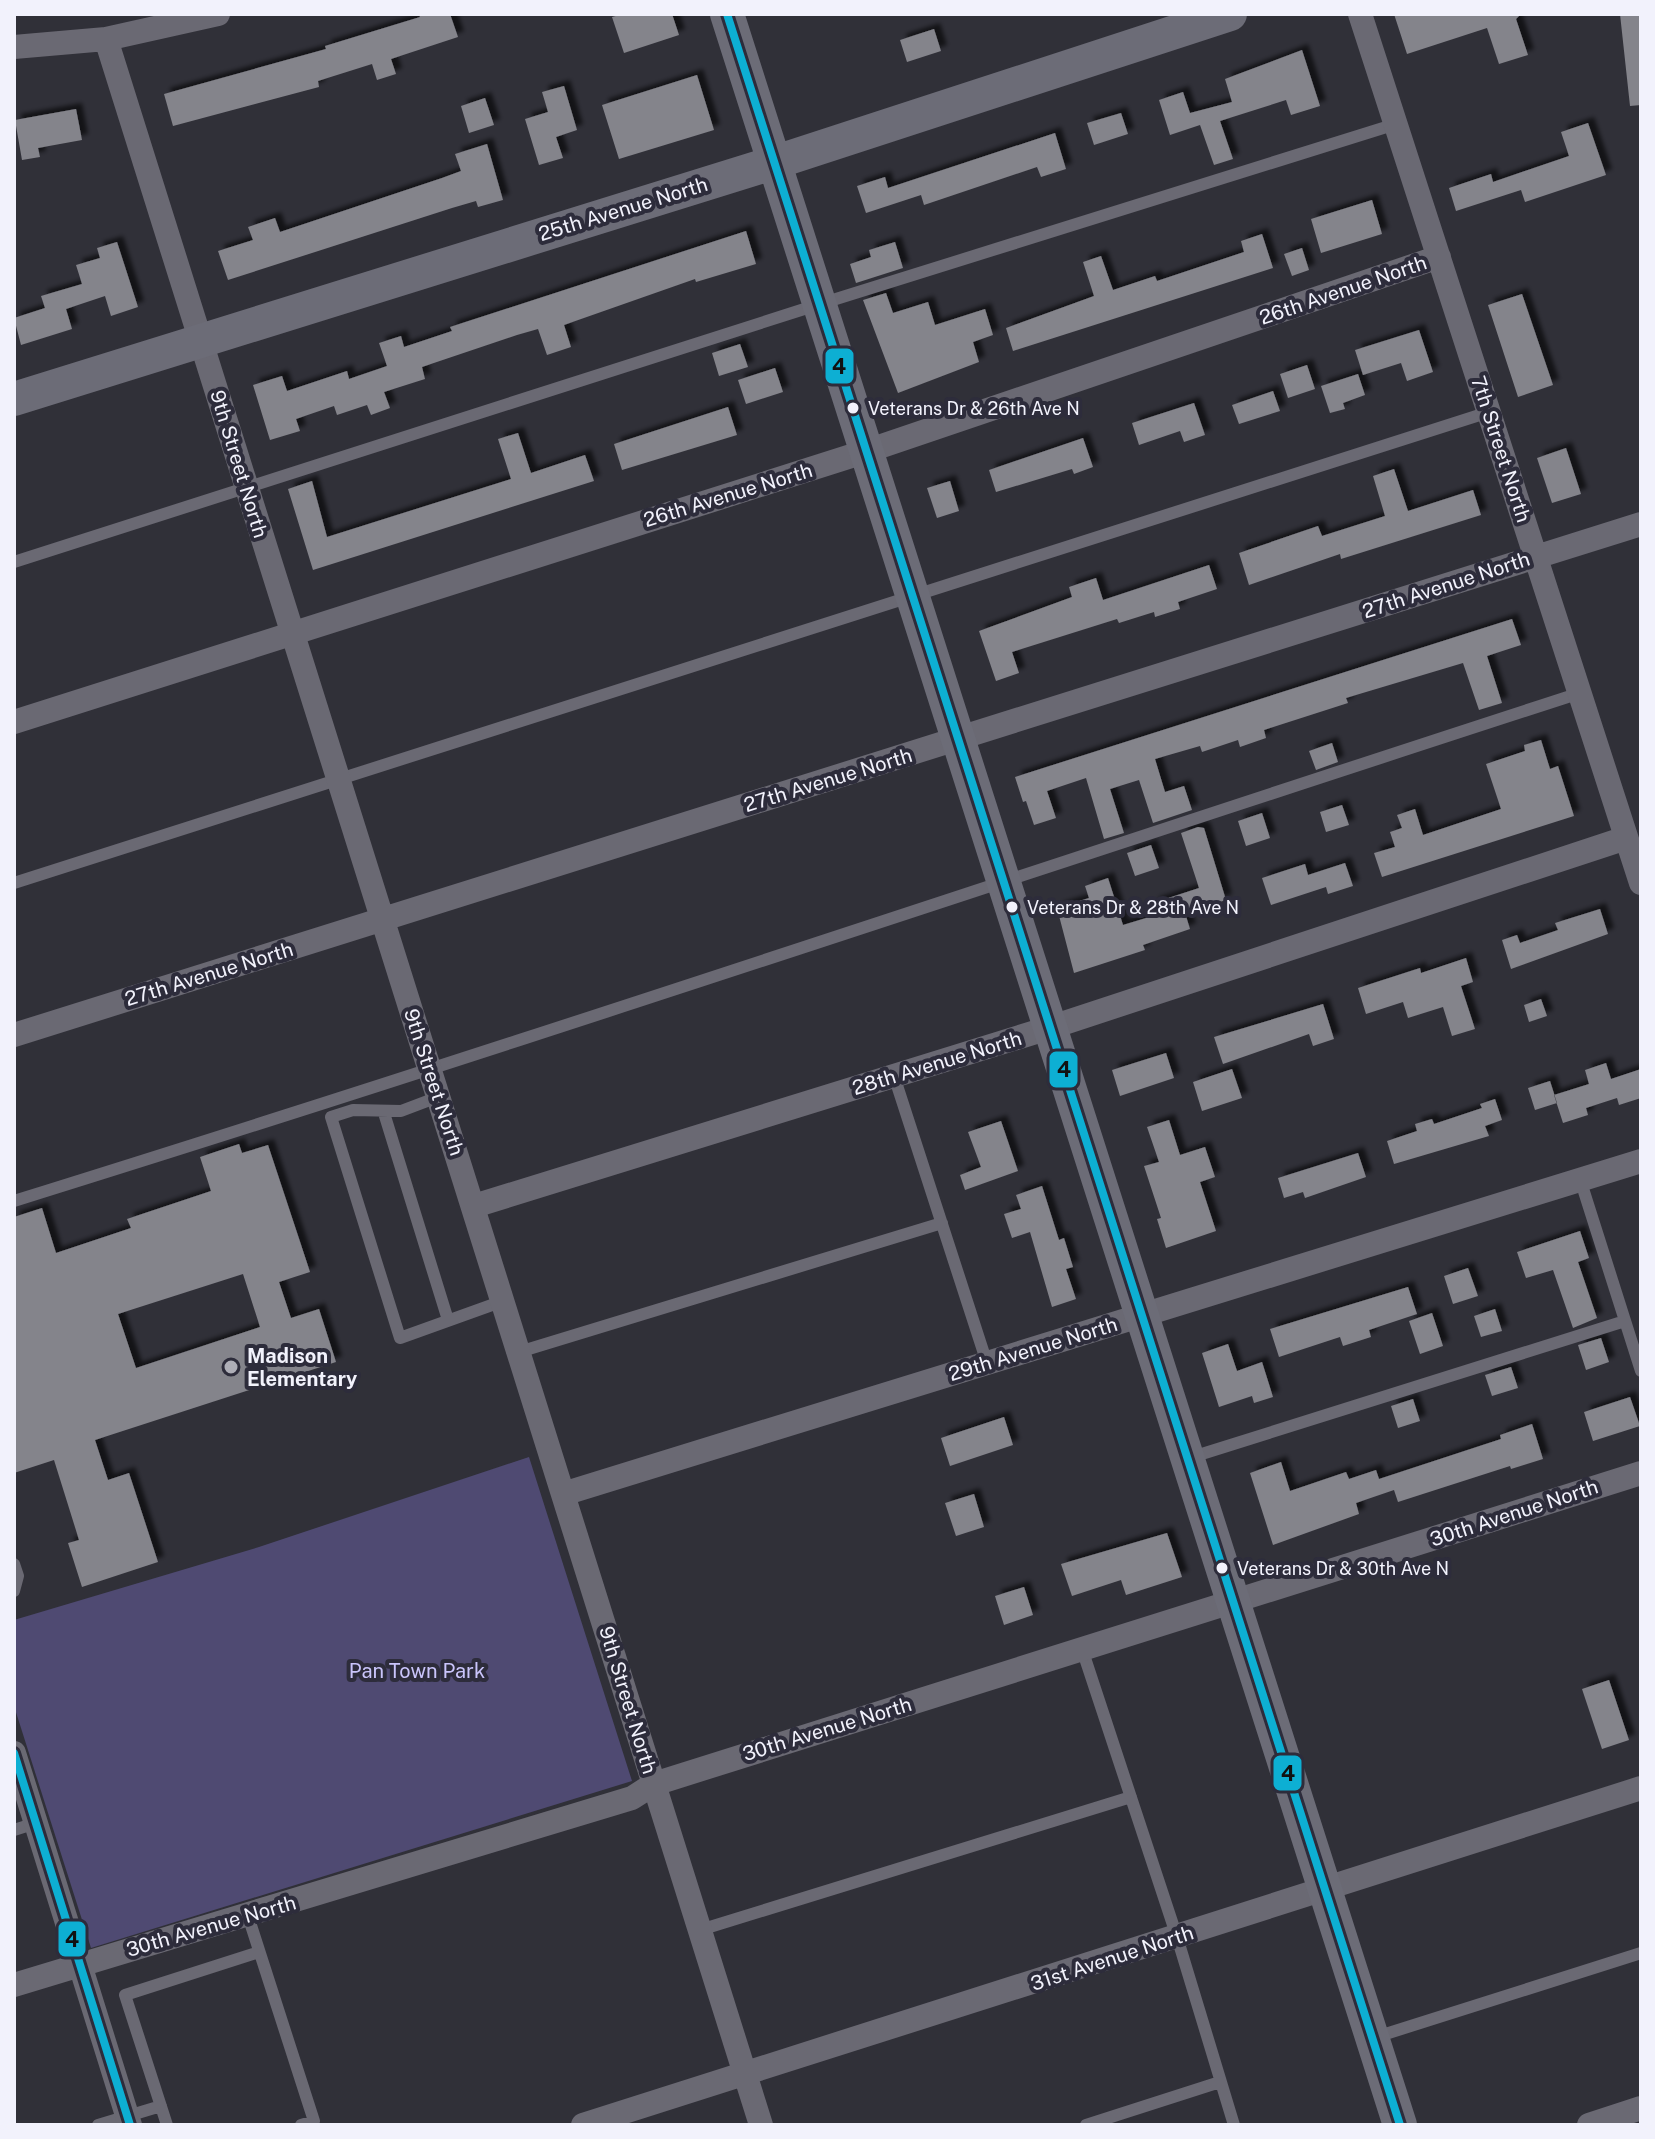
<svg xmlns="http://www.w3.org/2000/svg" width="1655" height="2139" viewBox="0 0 1655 2139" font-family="'Public Sans',sans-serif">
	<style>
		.green { fill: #4f4a72 }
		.building { fill: #84848b; fill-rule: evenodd; filter: url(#shadow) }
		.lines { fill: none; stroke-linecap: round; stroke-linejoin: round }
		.lane { stroke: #6a6973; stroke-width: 12 }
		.street { stroke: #6a6973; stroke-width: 24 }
		.secondary { stroke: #6c6c77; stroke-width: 34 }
		.bus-1-casing { stroke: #2d2c3b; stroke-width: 14 }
		.bus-1 { stroke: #0dafd3; stroke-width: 8 }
		.bus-dot { fill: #f2f2fc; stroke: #2d2c3b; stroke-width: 3 }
		.poi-dot { fill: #aeaeb7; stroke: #2d2c3b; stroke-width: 3 }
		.labels { text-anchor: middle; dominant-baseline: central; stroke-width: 8; stroke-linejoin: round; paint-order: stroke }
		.bus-label { font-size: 18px; fill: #f2f2fc; stroke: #2d2c3b; text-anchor: start }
		.street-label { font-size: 20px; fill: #f2f2fc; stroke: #2d2c3b }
		.poi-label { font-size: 20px; font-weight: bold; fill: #f2f2fc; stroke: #2d2c3b; text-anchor: start }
		.park-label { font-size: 20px; fill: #cac5fb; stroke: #2d2c3b }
		.line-badge { stroke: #2d2c3b; stroke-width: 3 }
		.pale-badge-label { font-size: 22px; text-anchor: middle; font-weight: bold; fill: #111 }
	</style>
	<defs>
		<filter id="shadow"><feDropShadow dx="6" dy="-6" stdDeviation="2" flood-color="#0009"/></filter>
	</defs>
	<rect width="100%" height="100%" fill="#303038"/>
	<path class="green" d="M529 1457 632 1781 91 1948 14 1706V1620L259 1547Z"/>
	<path class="building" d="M419 14H450L458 37 391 59 396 74 377 80 372 64 318 81 319 87 173 126 164 94 326 49 325 46 420 17Z
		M623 14H672L679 35 624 53 612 17Z
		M1394 14H1521L1516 19 1528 55 1499 64 1487 28 1407 54Z
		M1620 14H1641V105L1630 106Z
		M934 29 941 51 907 62 900 40Z
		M1302 50 1320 106 1291 115 1286 100 1220 121 1233 159 1214 165 1200 125 1170 135 1159 100 1183 92 1190 113 1232 102 1225 79Z
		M697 75 714 130 619 159 602 105Z
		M564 86 577 130 556 137 563 158 539 165 525 119 548 112 542 92Z
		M485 98 494 125 469 133 461 106Z
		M76 109 82 140 38 148 40 157 22 160 15 120Z
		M1121 113 1128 134 1094 145 1087 123Z
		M1588 123 1606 175 1525 202 1521 190 1456 211 1449 188 1491 174 1493 182 1569 156 1561 132Z
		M1055 133 1066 169 1041 177 1037 167 924 205 921 195 866 213 857 186 885 177 888 188Z
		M487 144 503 200 478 207 476 201 452 208 228 280 218 251 253 240 248 227 275 218 280 232 442 178 461 171 455 154Z
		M1372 200 1382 234 1321 253 1311 219Z
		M746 231 756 264 696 282 695 279 564 325 571 347 547 355 538 329 517 335 422 367 425 379 384 392 390 408 371 415 367 405 337 415 334 406 296 419 300 431 270 440 253 385 282 376 287 391 347 371 349 379 387 366 379 343 401 336 404 347 452 331 450 327Z
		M1262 234 1273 268 1013 351 1006 328 1094 296 1083 262 1101 256 1113 290 1155 276 1157 281 1244 252 1241 241Z
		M117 242 138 307 111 316 105 296 66 309 72 329 21 345 14 318 45 308 41 296 82 284 76 265 100 258 97 248Z
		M895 242 903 268 856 283 850 264 871 257 869 250Z
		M1302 248 1309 270 1292 276 1284 254Z
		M886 293 893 313 928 302 935 325 985 309 993 335 973 342 979 362 898 393 863 300Z
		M1522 294 1553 385 1518 397 1488 305Z
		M1419 330 1433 372 1407 381 1401 363 1363 375 1355 350Z
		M740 344 748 367 719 376 712 353Z
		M1307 365 1315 389 1288 398 1280 374Z
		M775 368 783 392 746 404 738 380Z
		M1358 374 1365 395 1343 403 1345 409 1330 413 1321 386Z
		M1273 391 1280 411 1239 424 1232 405Z
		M1194 403 1205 435 1184 442 1180 431 1139 445 1132 423Z
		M728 407 737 435 622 470 614 444Z
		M518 433 531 473 585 455 594 481 313 570 288 489 312 481 327 537 511 479 498 439Z
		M1083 438 1093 467 1074 474 1072 469 996 492 989 470Z
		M1566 448 1581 494 1552 503 1537 458Z
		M1394 469 1408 511 1473 490 1481 515 1341 559 1340 554 1249 585 1239 553 1318 526 1322 536 1385 516 1373 476Z
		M950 481 959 511 937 518 927 488Z
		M1209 565 1217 589 1178 602 1180 609 1155 617 1154 612 1119 623 1117 619 1012 652 1019 673 996 681 979 631 1072 597 1069 587 1096 578 1103 600Z
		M1512 619 1521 645 1487 656 1502 703 1479 710 1463 663 1346 698 1348 703 1264 730 1266 738 1240 747 1238 740 1202 752 1200 746 1155 759 1165 792 1184 786 1192 810 1153 823 1139 780 1110 789 1124 833 1104 839 1086 778 1047 791 1056 818 1034 825 1026 801 1023 802 1015 777Z
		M1541 740 1550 769 1558 766 1574 816 1382 877 1374 853 1395 847 1390 832 1402 828 1397 815 1415 809 1423 835 1501 809 1486 764 1525 751 1524 745Z
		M1332 743 1338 762 1316 770 1309 751Z
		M1342 805 1349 825 1326 832 1320 812Z
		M1262 813 1270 838 1246 846 1238 821Z
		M1198 827 1204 828 1226 900 1185 913 1190 929 1143 945 1145 950 1074 973 1057 908 1089 898 1085 886 1108 878 1123 925 1156 915 1153 903 1199 888 1181 833Z
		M1151 845 1159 868 1135 876 1127 853Z
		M1345 863 1353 886 1328 894 1326 887 1271 905 1262 878 1305 864 1308 875Z
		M1600 909 1608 934 1511 969 1502 940 1517 935 1520 943 1558 930 1555 923Z
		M1466 958 1473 982 1461 986 1475 1029 1452 1036 1443 1007 1408 1018 1403 1002 1366 1014 1358 988 1420 968 1421 973Z
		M1541 999 1547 1016 1529 1022 1524 1005Z
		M1323 1004 1334 1039 1313 1046 1309 1034 1223 1064 1214 1037Z
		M1166 1053 1174 1078 1120 1096 1112 1070Z
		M1606 1063 1611 1079 1641 1069V1098L1619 1105 1617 1098 1586 1108 1588 1115 1563 1123 1554 1095 1589 1084 1585 1070Z
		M1232 1069 1242 1098 1202 1111 1193 1082Z
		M1550 1081 1557 1103 1535 1110 1528 1088Z
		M1495 1099 1502 1120 1485 1126 1489 1136 1394 1164 1387 1141 1417 1131 1415 1124 1432 1119 1434 1124 1482 1108 1480 1104Z
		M1169 1120 1180 1155 1205 1147 1215 1177 1200 1182 1216 1231 1166 1248 1157 1219 1161 1218 1144 1166 1159 1162 1147 1127Z
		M1001 1121 1018 1171 965 1190 960 1175 981 1167 968 1132Z
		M239 1144 242 1153 268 1145 310 1272 279 1282 291 1318 319 1309 336 1362 95 1440 108 1480 129 1473 158 1562 82 1587 68 1543 79 1540 54 1460 14 1473V1217L42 1208 56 1253 131 1228 127 1219 211 1191 200 1157ZM243 1274 260 1327 136 1368 118 1314Z
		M1358 1153 1366 1177 1305 1198 1303 1192 1284 1198 1278 1178Z
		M1042 1186 1059 1240 1064 1238 1073 1267 1066 1269 1076 1299 1052 1307 1030 1232 1012 1238 1004 1214 1021 1209 1016 1195Z
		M1580 1231 1589 1258 1578 1262 1597 1318 1573 1328 1553 1270 1526 1278 1517 1252Z
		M1468 1268 1478 1296 1453 1304 1444 1276Z
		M1408 1287 1417 1314 1369 1330 1371 1337 1343 1346 1340 1337 1279 1357 1270 1329Z
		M1495 1309 1502 1331 1481 1337 1474 1316Z
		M1432 1313 1443 1346 1420 1354 1409 1321Z
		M1601 1338 1609 1362 1586 1370 1578 1345Z
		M1228 1344 1237 1371 1262 1362 1273 1397 1254 1403 1252 1396 1219 1407 1202 1353Z
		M1511 1367 1518 1388 1492 1396 1485 1375Z
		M1630 1397 1640 1426 1593 1441 1584 1412Z
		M1413 1399 1420 1421 1398 1428 1391 1406Z
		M1004 1417 1013 1445 950 1466 941 1438Z
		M1532 1424 1543 1459 1511 1469 1510 1466 1398 1502 1394 1490 1356 1503 1359 1514 1273 1545 1250 1473 1281 1462 1290 1491 1346 1472 1349 1479 1376 1470 1379 1479 1501 1439 1500 1435Z
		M974 1494 984 1527 956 1536 945 1503Z
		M1167 1533 1182 1577 1126 1595 1121 1580 1072 1596 1061 1564Z
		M1024 1587 1033 1615 1004 1625 995 1596Z
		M1609 1680 1629 1740 1602 1749 1582 1689Z"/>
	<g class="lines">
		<path class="lane" d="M14 562 820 304 1396 124
			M14 883 1489 412
			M894 1076 987 1363
			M438 1097 401 1111 353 1110 331 1117 400 1338 503 1301
			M384 1113 448 1320
			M1580 1179 1641 1371
			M14 1201C538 1038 1058 862 1580 693
			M519 1352 942 1223
			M1189 1458 1625 1321
			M14 1564 18 1576 14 1591
			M1082 1649 1177 1937 1234 2125
			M14 1830 36 1823
			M248 1916 314 2121 301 2125
			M700 1930 1131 1797
			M1376 2037 1641 1953
			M98 2125 161 2106
			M167 2125 125 1995 259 1952
			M1086 2125 1220 2082"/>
		<path class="street" d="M1360 14 1641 883
			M106 39 761 2125
			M14 47 106 39 218 14
			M14 722 867 451 1439 257
			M14 1035 1641 524
			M474 1206 1052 1027 1626 838
			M563 1494 1641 1161
			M14 1753 130 2125
			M14 1985 632 1798 654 1784 1641 1473
			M583 2125 1641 1788
			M1589 2125 1641 2108"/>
		<path class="secondary" d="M727 14 1400 2125
			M14 399 776 162 1230 14"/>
		<defs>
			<path id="bus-1" d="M727 14 1400 2125
				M14 1753 130 2125"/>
		</defs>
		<use href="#bus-1" class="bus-1-casing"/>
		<use href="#bus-1" class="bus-1"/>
	</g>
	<g class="bus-dot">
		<circle cx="853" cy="408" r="7"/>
		<circle cx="1012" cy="907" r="7"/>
		<circle cx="1222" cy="1568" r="7"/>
	</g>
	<circle class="poi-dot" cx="231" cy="1367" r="8"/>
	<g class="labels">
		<g class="bus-label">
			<text x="868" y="408">Veterans Dr &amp; 26th Ave N</text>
			<text x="1027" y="907">Veterans Dr &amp; 28th Ave N</text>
			<text x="1237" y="1568">Veterans Dr &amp; 30th Ave N</text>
		</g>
		<g class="street-label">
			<text transform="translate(623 209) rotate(-17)">25th Avenue North</text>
			<text transform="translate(1343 290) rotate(-19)">26th Avenue North</text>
			<text transform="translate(1501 449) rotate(72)">7th Street North</text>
			<text transform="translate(239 464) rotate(73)">9th Street North</text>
			<text transform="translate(728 495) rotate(-17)">26th Avenue North</text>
			<text transform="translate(1446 585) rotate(-18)">27th Avenue North</text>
			<text transform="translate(828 780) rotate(-17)">27th Avenue North</text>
			<text transform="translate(209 974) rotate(-17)">27th Avenue North</text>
			<text transform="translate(937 1063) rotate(-17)">28th Avenue North</text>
			<text transform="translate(434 1082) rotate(72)">9th Street North</text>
			<text transform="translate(1033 1349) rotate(-17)">29th Avenue North</text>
			<text transform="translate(1514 1513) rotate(-18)">30th Avenue North</text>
			<text transform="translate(628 1700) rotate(73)">9th Street North</text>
			<text transform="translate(827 1729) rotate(-17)">30th Avenue North</text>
			<text transform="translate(211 1926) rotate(-16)">30th Avenue North</text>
			<text transform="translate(1112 1958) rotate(-18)">31st Avenue North</text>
		</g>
		<g class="poi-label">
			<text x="247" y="1356">Madison<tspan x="247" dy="23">Elementary</tspan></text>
		</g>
		<g class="park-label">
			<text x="417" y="1671">Pan Town Park</text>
		</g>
	</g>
	<g class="line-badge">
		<rect x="824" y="347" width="31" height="38" rx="8" fill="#0dafd3"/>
		<rect x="1048" y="1050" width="31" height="39" rx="8" fill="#0dafd3"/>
		<rect x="1272" y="1754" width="31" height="38" rx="8" fill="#0dafd3"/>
		<rect x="57" y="1920" width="30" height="38" rx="8" fill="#0dafd3"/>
	</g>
	<g class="pale-badge-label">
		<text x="839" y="374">4</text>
		<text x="1064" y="1077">4</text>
		<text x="1288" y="1781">4</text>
		<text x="72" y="1947">4</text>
	</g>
	<rect width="1655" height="2139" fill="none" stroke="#f2f2fc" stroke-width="32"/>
</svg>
